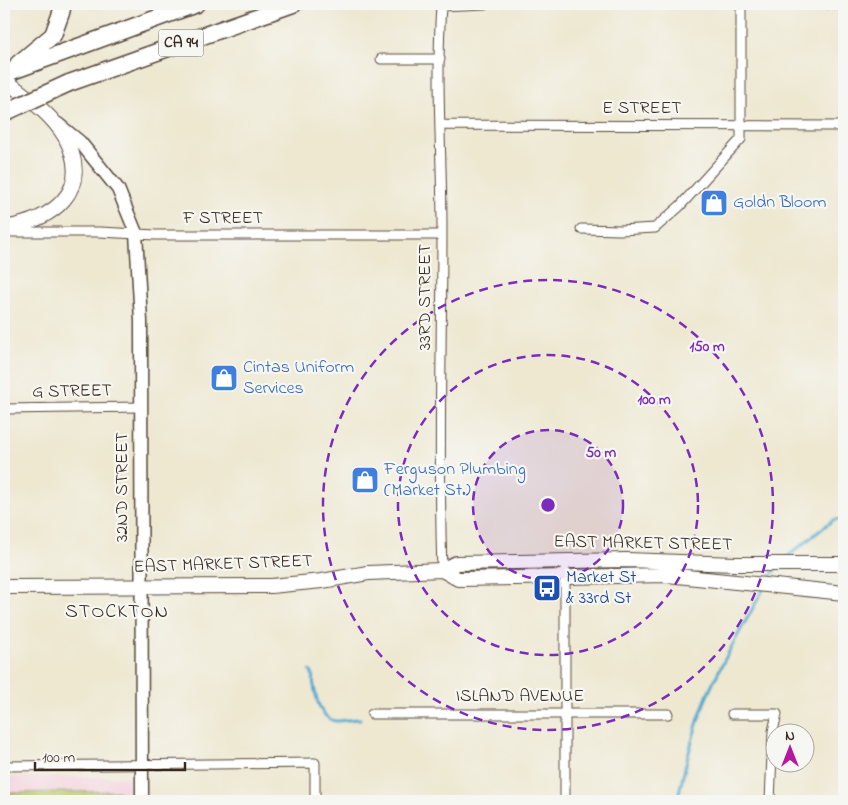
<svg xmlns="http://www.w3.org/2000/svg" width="848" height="805" viewBox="0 0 848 805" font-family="'Indie Flower',sans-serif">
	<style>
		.built { fill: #f4cfdc }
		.green { fill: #b4c264; stroke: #787641 }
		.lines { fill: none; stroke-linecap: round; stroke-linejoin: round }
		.stream { stroke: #51a8ce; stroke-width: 3 }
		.street-casing { stroke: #564639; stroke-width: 11 }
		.secondary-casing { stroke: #564639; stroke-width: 15 }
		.primary-casing { stroke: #564639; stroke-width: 16 }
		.highway-casing { stroke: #564639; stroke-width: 19 }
		.street { stroke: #fff; stroke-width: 9 }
		.secondary { stroke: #fff; stroke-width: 12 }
		.primary { stroke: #fff; stroke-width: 14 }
		.highway { stroke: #fff; stroke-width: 16 }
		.highway-bridge-casing { stroke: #564639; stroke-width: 19; stroke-linecap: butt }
		.highway-bridge { stroke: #fff; stroke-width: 16 }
		.ring { fill: none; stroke: #7b2cbf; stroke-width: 2.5; stroke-dasharray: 9 6 }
		.labels { text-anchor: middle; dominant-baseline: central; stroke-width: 4.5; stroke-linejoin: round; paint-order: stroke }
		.shield { fill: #f6f6f2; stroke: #73675e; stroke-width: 1 }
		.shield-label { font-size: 16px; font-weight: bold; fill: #3b2a1e }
		.street-label { font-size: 18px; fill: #3b2a1e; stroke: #f6f6f2 }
		.shop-label { font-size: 18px; fill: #366cbe; stroke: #f6f6f2; text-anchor: start }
		.transit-label { font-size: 18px; fill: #164399; stroke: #f6f6f2; text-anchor: start }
		.quarter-label { font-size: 20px; letter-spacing: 1px; fill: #3b2a1e; stroke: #f6f6f2 }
		.centre { fill: #7b2cbf; stroke: #f6f6f2; stroke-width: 2.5 }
		.ring-label { font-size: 15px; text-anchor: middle; font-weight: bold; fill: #7b2cbf; stroke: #f6f6f2; stroke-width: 4.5; stroke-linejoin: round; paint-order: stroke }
	</style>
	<rect width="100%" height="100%" fill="#f6f6f2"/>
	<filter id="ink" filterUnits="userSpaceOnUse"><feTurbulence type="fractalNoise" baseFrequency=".02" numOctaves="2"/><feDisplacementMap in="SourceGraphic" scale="10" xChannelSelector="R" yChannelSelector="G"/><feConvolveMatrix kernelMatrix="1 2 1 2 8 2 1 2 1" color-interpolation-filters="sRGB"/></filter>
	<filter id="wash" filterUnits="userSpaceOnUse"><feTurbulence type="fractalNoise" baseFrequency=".0096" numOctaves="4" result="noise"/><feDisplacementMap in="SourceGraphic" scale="20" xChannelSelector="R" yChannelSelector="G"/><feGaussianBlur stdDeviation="1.12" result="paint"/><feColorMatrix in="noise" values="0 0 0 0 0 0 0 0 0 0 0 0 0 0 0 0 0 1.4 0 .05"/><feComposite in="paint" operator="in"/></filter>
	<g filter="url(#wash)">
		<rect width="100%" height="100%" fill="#eee8d1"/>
		<path class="built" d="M4 777H129V801H4Z"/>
		<path class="green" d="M119 791 121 793V801H4V793Z"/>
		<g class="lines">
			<path class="stream" d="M783 560 833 520 844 519
				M768 580 776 569
				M310 671 312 673C314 687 317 719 336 721 343 721 352 719 360 719
				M677 801C685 767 693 733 705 701 721 662 744 625 764 588"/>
		</g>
	</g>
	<g filter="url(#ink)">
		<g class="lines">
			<defs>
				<path id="street" d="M818 4 844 5
					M381 59H440
					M440 125 844 126
					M581 229 620 230 655 228 680 206 741 139V5L744 4
					M9 232H100L156 235H442
					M4 409 141 407
					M565 561V801
					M442 570C438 457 442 343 442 229 442 155 436 80 441 6L485 4
					M372 714H668
					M732 714H777L773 731 770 801
					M4 766 315 763V801"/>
				<path id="secondary" d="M58 124 80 142 118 189 136 233 141 321 142 801"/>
				<path id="primary" d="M4 79C25 96 51 113 65 137 94 191 53 220 4 228
					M442 570 458 579 667 575 844 593
					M4 587 271 586 322 581 368 573 442 570 456 563 627 560 735 564H844"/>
				<path id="highway" d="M18 64 53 35 61 13 63 4
					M4 74 196 4
					M69 83 293 4
					M4 113 19 106"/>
			</defs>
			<use href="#street" class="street-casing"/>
			<use href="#secondary" class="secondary-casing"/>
			<use href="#primary" class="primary-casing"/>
			<use href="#highway" class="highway-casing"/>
			<use href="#street" class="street"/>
			<use href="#secondary" class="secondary"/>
			<use href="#primary" class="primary"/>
			<use href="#highway" class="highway"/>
			<defs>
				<path id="highway-bridge" d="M19 106 69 83"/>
			</defs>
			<use href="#highway-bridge" class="highway-bridge-casing"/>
			<use href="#highway-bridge" class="highway-bridge"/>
		</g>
	</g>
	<circle cx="548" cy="505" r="75" fill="#7b2cbf" fill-opacity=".12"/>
	<g class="ring">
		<circle cx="548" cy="505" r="75"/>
		<circle cx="548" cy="505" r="150"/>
		<circle cx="548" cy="505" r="225"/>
	</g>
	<defs>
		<symbol id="shop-square" viewBox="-11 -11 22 22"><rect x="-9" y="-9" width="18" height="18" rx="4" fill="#3f7fe0" stroke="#f6f6f2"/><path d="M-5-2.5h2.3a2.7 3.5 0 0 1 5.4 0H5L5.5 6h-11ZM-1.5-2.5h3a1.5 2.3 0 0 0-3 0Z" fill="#fff"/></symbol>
		<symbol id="bus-square" viewBox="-11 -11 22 22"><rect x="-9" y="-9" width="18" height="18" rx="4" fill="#1a4fb4" stroke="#f6f6f2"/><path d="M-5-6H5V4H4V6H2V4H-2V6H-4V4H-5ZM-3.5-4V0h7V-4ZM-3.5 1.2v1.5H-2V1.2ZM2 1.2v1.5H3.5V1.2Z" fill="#fff"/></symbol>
	</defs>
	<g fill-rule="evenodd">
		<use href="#shop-square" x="698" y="187" width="32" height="32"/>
		<use href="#shop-square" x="208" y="362" width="32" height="32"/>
		<use href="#shop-square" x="349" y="464" width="32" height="32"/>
		<use href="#bus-square" x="531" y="572" width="32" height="32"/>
	</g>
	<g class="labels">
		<rect class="shield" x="158.5" y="29.5" width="45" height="27" rx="4"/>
		<g class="shield-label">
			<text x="181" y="43">CA 94</text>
		</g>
		<g class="street-label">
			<text x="642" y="109">E STREET</text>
			<text x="223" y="219">F STREET</text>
			<text transform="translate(426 297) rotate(-90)">33RD STREET</text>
			<text transform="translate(72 392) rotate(-1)">G STREET</text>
			<text transform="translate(123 487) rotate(-90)">32ND STREET</text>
			<text transform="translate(643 544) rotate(1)">EAST MARKET STREET</text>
			<text transform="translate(223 565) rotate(-2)">EAST MARKET STREET</text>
			<text x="520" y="697">ISLAND AVENUE</text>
		</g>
		<g class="shop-label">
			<text x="733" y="203">Goldn Bloom</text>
			<text x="243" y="368">Cintas Uniform<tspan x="243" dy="21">Services</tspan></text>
			<text x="384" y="470">Ferguson Plumbing<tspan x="384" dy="21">(Market St.)</tspan></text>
		</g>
		<g class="transit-label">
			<text x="566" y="578">Market St<tspan x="566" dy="21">&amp; 33rd St</tspan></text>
		</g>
		<g class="quarter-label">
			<text x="117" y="612">STOCKTON</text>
		</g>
	</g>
	<circle cx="548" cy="505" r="8" class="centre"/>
	<g class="ring-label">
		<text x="707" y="351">150 m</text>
		<text x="654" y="404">100 m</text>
		<text x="601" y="457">50 m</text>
	</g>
	<rect width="848" height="805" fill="none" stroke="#f6f6f2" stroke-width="20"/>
	<g transform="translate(790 748)"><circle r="24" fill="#f6f6f2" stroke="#aba49d"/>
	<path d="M0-4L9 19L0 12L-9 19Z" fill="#b5179e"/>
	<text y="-8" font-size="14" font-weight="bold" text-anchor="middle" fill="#3b2a1e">N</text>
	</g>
	<path d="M35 762v8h150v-8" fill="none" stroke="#3b2a1e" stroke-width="2.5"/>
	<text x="42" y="762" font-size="15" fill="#3b2a1e" stroke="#f6f6f2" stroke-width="4" paint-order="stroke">100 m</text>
</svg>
